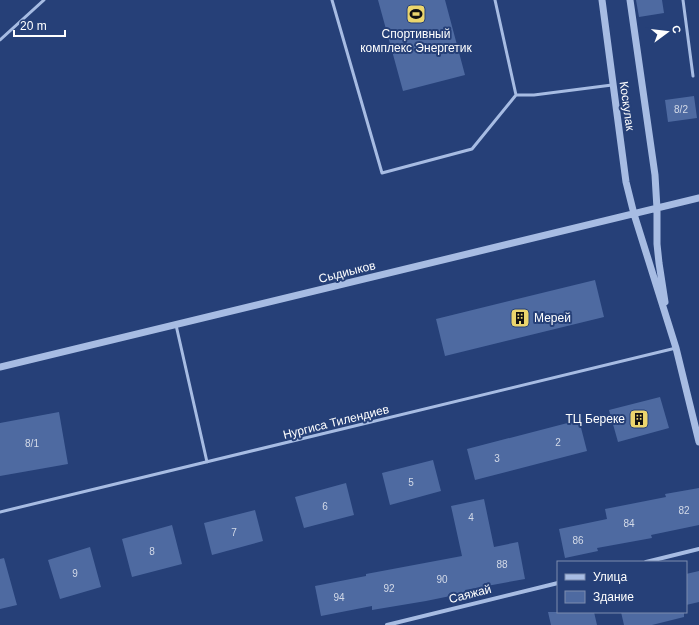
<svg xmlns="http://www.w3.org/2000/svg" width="699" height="625" viewBox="0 0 699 625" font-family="Arial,sans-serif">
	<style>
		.building { fill: #4e6aa1 }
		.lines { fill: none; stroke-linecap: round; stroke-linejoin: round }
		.service { stroke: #a7bce3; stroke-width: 3 }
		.minor { stroke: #a7bce3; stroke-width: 4 }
		.tertiary { stroke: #a7bce3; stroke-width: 7 }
		.labels { text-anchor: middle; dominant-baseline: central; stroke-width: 4; stroke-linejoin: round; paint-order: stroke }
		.number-label { font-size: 10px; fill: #d3dae8 }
		.poi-label { font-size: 12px; fill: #fff; stroke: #264078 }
		.street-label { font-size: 12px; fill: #fff; stroke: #264078 }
	</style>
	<rect width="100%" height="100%" fill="#264078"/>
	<path class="building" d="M378 0H445L465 75 403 91Z
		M636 0H662L664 13 639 17Z
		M694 96 697 118 668 122 665 100Z
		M595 280 604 317 445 356 436 319Z
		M660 397 669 428 618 442 609 410Z
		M59 412 68 464 0 476V423Z
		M579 420 587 451 475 480 467 449Z
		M433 460 441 491 390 505 382 473Z
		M346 483 354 515 304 528 295 497Z
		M699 488V525L651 535 652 538 597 548 598 551 565 558 559 529 607 519 605 509 666 497 665 494Z
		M484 499 494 547 518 542 525 579 465 590V593L426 601 372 610V606L321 616 315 586 366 576V574L462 556 451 506Z
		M255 510 263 541 212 555 204 523Z
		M172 525 182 564 132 577 122 539Z
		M90 547 101 587 60 599 48 560Z
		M4 558 17 605 0 609V559Z
		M699 571V602L686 605V574Z
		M548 612H594L597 625H551Z
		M621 612H684V617L652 625H624Z"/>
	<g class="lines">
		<path class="service" d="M332 0 382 173 472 149 516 95
			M495 0 516 95H534L612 85
			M683 0 693 76
			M0 40 44 0
			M176 325 207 462
			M0 512 676 348"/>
		<path class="minor" d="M646 562 699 549
			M387 625 558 583"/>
		<path class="tertiary" d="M602 0 626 182 634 214 676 348 699 442
			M630 0 655 175 657 209V244L659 263 665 302
			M0 367 699 198"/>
	</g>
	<defs>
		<symbol id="stadium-square" viewBox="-11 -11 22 22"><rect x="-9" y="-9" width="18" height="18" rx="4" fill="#ebd56d" stroke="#264078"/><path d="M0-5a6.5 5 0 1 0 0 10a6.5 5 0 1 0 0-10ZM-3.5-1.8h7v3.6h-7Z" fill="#111"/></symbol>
		<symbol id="building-square" viewBox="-11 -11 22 22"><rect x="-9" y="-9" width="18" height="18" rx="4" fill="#ebd56d" stroke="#264078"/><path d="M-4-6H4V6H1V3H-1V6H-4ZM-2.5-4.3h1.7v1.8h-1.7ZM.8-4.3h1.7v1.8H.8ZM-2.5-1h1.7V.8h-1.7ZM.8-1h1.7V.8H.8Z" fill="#111"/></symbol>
	</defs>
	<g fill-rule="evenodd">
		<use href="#stadium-square" x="405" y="3" width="22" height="22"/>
		<use href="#building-square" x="509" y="307" width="22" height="22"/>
		<use href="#building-square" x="628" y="408" width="22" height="22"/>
	</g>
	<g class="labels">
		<g class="number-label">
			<text x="681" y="109">8/2</text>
			<text x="558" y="442">2</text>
			<text x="32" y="443">8/1</text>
			<text x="497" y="458">3</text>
			<text x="411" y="482">5</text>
			<text x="325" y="506">6</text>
			<text x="684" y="510">82</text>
			<text x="471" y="517">4</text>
			<text x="629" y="523">84</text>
			<text x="234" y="532">7</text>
			<text x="578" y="540">86</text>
			<text x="152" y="551">8</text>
			<text x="502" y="564">88</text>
			<text x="75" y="573">9</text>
			<text x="442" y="579">90</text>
			<text x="389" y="588">92</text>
			<text x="339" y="597">94</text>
		</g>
		<g class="poi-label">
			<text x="416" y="34">Спортивный<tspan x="416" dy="14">комплекс Энергетик</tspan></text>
			<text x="534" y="318" text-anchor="start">Мерей</text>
			<text x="625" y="419" text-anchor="end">ТЦ Береке</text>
		</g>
		<g class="street-label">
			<text transform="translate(627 106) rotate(82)">Коскулак</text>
			<text transform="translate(347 272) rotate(-14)">Сыдиыков</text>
			<text transform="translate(336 422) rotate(-14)">Нургиса Тилендиев</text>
			<text transform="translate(470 594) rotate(-14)">Саяжай</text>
		</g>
	</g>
	<rect x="557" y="561" width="130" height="52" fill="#264078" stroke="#7d8cae"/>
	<rect x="565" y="574" width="20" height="6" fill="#a7bce3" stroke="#7d8cae"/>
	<text x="593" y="581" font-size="12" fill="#ffffff">Улица</text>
	<rect x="565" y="591" width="20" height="12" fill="#4e6aa1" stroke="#7d8cae"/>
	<text x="593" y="601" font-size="12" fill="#ffffff">Здание</text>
	<g transform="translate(667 32) rotate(75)" stroke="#264078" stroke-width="3" paint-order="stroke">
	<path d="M0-3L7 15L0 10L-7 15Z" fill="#ffffff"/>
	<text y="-6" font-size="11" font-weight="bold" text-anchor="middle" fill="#ffffff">С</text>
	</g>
	<path d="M14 30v6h51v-6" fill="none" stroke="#ffffff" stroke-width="2"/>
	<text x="20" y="30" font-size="12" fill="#ffffff" stroke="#264078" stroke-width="3" paint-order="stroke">20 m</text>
</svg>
